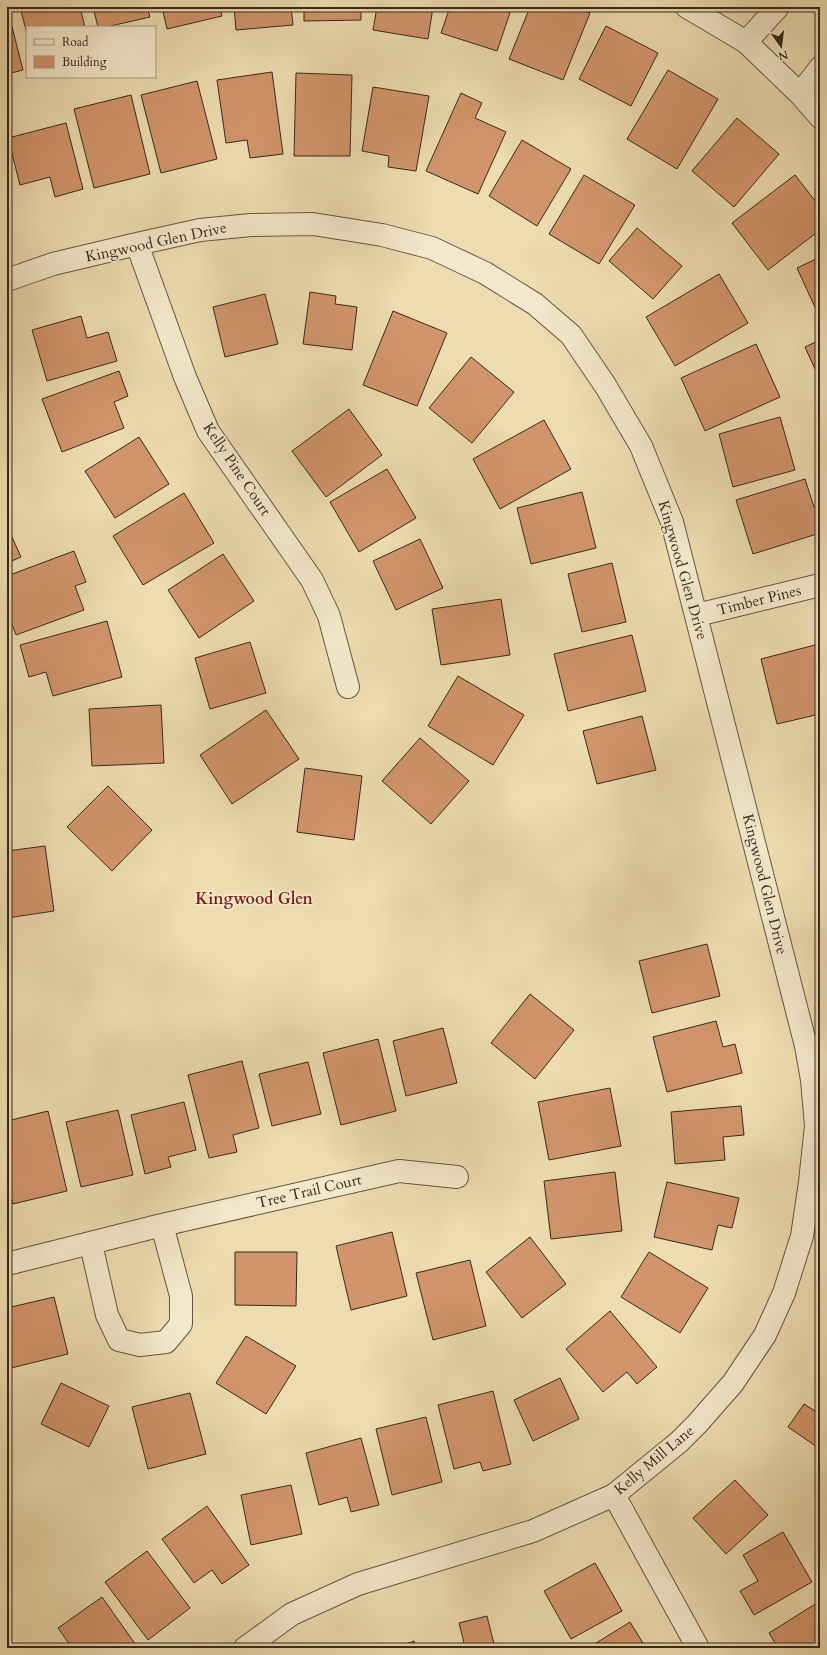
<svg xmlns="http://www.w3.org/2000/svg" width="827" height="1655" viewBox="0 0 827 1655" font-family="Cardo,serif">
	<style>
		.building { fill: #d2956b; stroke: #35291e }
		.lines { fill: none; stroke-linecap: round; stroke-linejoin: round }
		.minor-casing { stroke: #635642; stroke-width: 24 }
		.minor { stroke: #f3e8cb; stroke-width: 22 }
		.labels { text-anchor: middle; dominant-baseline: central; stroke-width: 3.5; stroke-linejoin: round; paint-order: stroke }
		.street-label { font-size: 15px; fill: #35291e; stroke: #f3e8cb }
		.neighbourhood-label { font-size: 16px; font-weight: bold; fill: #7a1f14; stroke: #f3e8cb }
	</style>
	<rect width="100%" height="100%" fill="#eddcaf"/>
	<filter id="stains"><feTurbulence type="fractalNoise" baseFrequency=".005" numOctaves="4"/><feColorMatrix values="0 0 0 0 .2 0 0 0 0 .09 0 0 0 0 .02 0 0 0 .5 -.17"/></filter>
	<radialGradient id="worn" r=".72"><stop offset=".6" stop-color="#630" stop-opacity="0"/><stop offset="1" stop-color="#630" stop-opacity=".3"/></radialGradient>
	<path class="building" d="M7 7 23 70 7 74Z
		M20 7H80L85 27H27V34Z
		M93 7H147L150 17 106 27H98Z
		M162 7H220L222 16 167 29Z
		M234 7H291L293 25 236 30Z
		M304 7H361V20L304 21Z
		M377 7H433L428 39 373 30Z
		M450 7H512L497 51 441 33Z
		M530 7H574L590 13 563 80 509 59Z
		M606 26 658 53 631 106 579 79Z
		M668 70 718 99 677 169 627 139Z
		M272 72 283 154 250 158 247 140 226 143 217 80Z
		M296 73 352 75 350 156H294Z
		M197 81 217 159 161 173 141 95Z
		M373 87 429 96 416 171 388 167 389 156 362 151Z
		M461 93 482 103 475 118 506 132 478 194 426 171Z
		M131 95 150 174 94 188 74 109Z
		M737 118 779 154 734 207 692 171Z
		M66 123 83 189 55 197 50 177 20 185 8 138Z
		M522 140 571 169 537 226 489 196Z
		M584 175 635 205 599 264 549 234Z
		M795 175 820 207V230L768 270 732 223Z
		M7 190 12 206 7 207Z
		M637 228 682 266 653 299 609 261Z
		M820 257V315L819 316 797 268Z
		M719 274 748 323 675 366 646 317Z
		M310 292 336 296 335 304 357 307 352 350 303 344Z
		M265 294 278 344 225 357 213 307Z
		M393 311 447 333 417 406 363 385Z
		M81 316 87 338 108 332 117 361 47 381 32 330Z
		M820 340V380L805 347Z
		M756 344 780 397 705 431 681 378Z
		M471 357 514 392 472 443 429 408Z
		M119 371 128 396 114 402 124 428 62 452 42 399Z
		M349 409 382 455 326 497 292 451Z
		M780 417 795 470 733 487 719 434Z
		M544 420 571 469 500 509 473 459Z
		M139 437 169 484 115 518 85 471Z
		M387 469 416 518 359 552 330 502Z
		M805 479 814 507 820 505V533L753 554 736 500Z
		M582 492 596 548 531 564 517 508Z
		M184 493 214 543 143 585 113 536Z
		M7 526 21 557 7 563Z
		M420 539 443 588 396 610 373 561Z
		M74 551 86 582 75 586 84 610 16 635 7 611V576Z
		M223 554 254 601 199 638 168 590Z
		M612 563 626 622 582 632 568 574Z
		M501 599 510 655 441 665 432 609Z
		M107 621 122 677 53 696 46 672 29 677 20 645Z
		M632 635 646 691 568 711 554 654Z
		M250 642 266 693 210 709 195 658Z
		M815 645 820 663V714L777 724 761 659Z
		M458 676 524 715 493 765 428 726Z
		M161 705 164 763 92 766 89 709Z
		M266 710 299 759 232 804 200 755Z
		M642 716 656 770 597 784 583 731Z
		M420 738 469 781 431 824 382 781Z
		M305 768 362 776 354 840 297 832Z
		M108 786 152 830 112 871 67 827Z
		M45 846 54 911 7 918V851Z
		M707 944 720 996 652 1013 639 961Z
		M530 994 574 1030 535 1079 491 1043Z
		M716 1021 723 1047 735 1044 742 1073 667 1092 653 1037Z
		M443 1028 457 1083 406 1096 393 1041Z
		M378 1039 396 1111 341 1125 323 1053Z
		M242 1061 259 1128 233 1135 237 1152 209 1158 188 1075Z
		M308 1062 321 1114 272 1126 259 1074Z
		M610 1088 621 1146 549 1160 538 1102Z
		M184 1102 196 1150 168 1157 171 1167 145 1174 131 1115Z
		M741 1106 744 1135 723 1137 725 1160 675 1164 671 1112Z
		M118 1110 133 1175 81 1187 66 1122Z
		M48 1111 67 1191 13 1204 7 1180V1121Z
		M615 1172 622 1231 551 1239 544 1181Z
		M667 1182 739 1198 732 1228 718 1225 712 1250 654 1237Z
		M392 1232 407 1296 351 1310 336 1246Z
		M530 1237 566 1284 522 1318 486 1272Z
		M235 1252H297L296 1306 235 1305Z
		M649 1252 708 1288 680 1333 621 1297Z
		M470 1260 486 1326 433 1340 416 1273Z
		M54 1297 68 1354 7 1369V1308Z
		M610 1311 657 1367 637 1384 627 1372 603 1392 566 1349Z
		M246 1336 296 1366 266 1414 216 1383Z
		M560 1378 579 1419 533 1441 514 1400Z
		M61 1383 109 1406 89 1447 41 1424Z
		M493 1391 511 1464 483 1471 480 1462 454 1469 438 1405Z
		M190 1393 206 1454 148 1469 132 1407Z
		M804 1404 820 1414V1449L788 1427Z
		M426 1417 442 1482 392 1495 376 1429Z
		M361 1438 379 1505 351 1512 347 1497 319 1505 306 1453Z
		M735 1480 768 1515 726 1554 693 1518Z
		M291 1485 302 1534 251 1545 241 1495Z
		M207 1506 249 1565 222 1584 212 1570 194 1583 162 1539Z
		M783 1532 812 1582 754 1615 740 1591 758 1581 743 1555Z
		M147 1551 190 1608 148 1640 105 1582Z
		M595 1563 622 1611 571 1639 544 1591Z
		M102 1597 138 1648H72L58 1628Z
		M820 1601V1648H778L769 1633Z
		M487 1616 495 1648H444L464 1643 459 1623Z
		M630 1622 646 1648H588Z
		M414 1641 416 1648H395Z"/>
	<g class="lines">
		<defs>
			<path id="minor" d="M687 7 746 42 800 94 820 117
				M746 42 778 7
				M800 94 820 68
				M137 244 185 377 208 431 312 580 329 616 348 687
				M7 280 53 264 137 244 200 230 251 225 313 224 382 235 432 248 485 273 535 304 571 335 605 385 641 446 672 522 806 1046 812 1080 816 1126 810 1182 802 1236 784 1293 765 1335 733 1383 697 1424 679 1442 614 1495 533 1531 358 1584 292 1614 245 1648
				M697 615 820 585
				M91 1244 107 1315 119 1340 140 1345 166 1342 181 1324V1296L162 1225
				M7 1264 162 1225 399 1171 457 1177
				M614 1495 698 1648"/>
		</defs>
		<use href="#minor" class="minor-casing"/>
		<use href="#minor" class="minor"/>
	</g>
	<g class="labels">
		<g class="street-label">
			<text transform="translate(156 242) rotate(-12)">Kingwood Glen Drive</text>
			<text transform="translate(237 469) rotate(56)">Kelly Pine Court</text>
			<text transform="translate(683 570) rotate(74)">Kingwood Glen Drive</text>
			<text transform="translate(759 600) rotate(-14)">Timber Pines</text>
			<text transform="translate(765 884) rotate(76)">Kingwood Glen Drive</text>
			<text transform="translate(309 1191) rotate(-13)">Tree Trail Court</text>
			<text transform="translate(654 1460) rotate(-40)">Kelly Mill Lane</text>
		</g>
		<g class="neighbourhood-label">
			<text x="254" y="899">Kingwood Glen</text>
		</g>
	</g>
	<rect width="827" height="1655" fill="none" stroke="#eddcaf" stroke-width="24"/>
	<rect x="8" y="8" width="811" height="1639" fill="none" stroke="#35291e" stroke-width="2"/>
	<rect x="12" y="12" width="803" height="1631" fill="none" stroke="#35291e"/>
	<rect x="26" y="26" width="130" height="52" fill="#f3e8cb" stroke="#a79c86"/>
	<rect x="34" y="39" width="20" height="6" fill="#f3e8cb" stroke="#a79c86"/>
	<text x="62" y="46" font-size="12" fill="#35291e">Road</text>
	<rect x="34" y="56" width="20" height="12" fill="#d2956b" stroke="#a79c86"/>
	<text x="62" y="66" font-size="12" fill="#35291e">Building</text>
	<g transform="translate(781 46) rotate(166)" stroke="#f3e8cb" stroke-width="3" paint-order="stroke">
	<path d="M0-3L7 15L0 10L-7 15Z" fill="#35291e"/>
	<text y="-6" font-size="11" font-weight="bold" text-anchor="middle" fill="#35291e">N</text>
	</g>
	<rect width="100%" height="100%" filter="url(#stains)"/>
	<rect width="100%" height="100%" fill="url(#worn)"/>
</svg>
